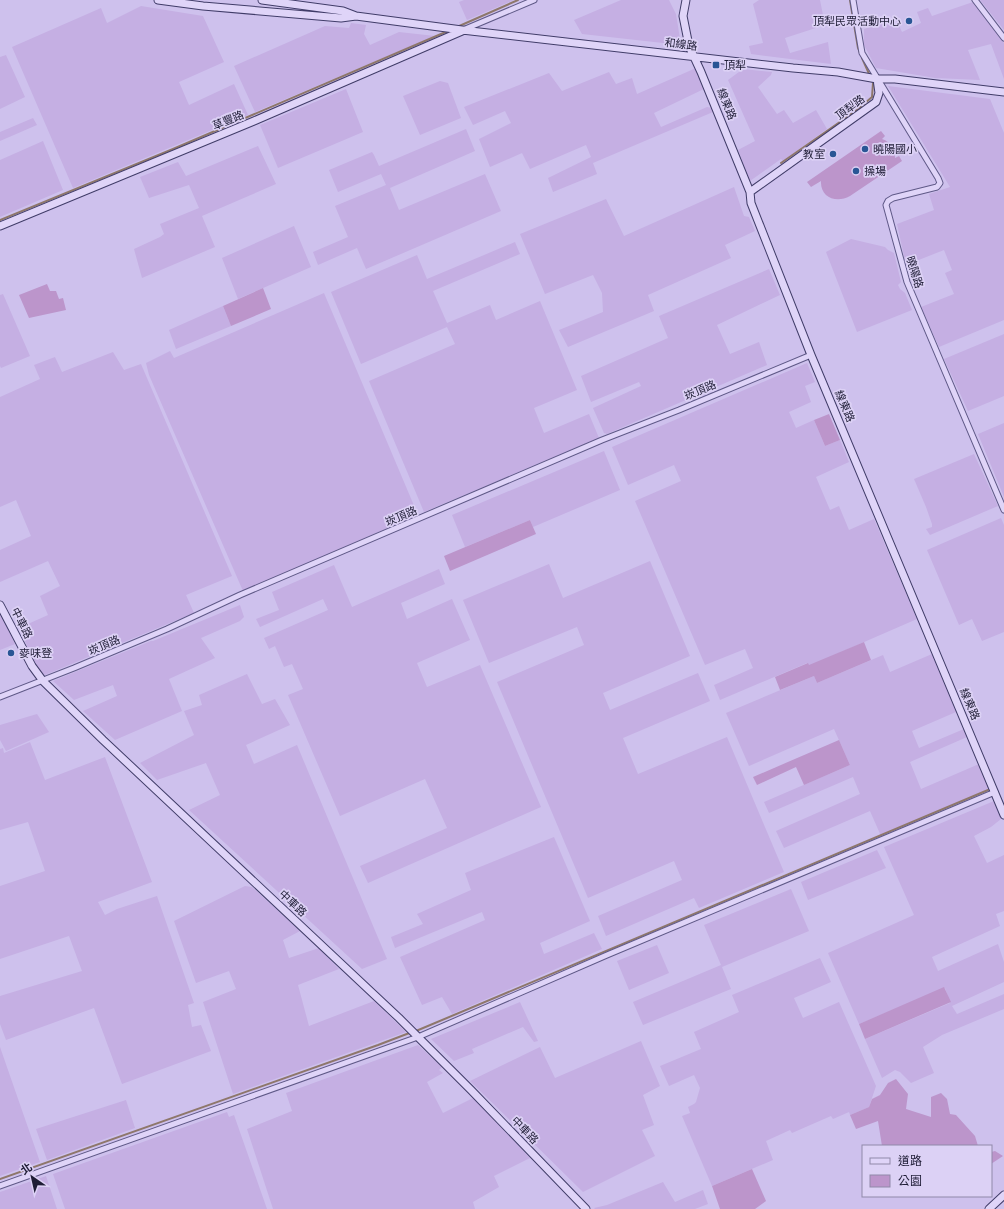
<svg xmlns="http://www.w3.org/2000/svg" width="1004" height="1209" viewBox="0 0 1004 1209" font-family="Merriweather,'Noto Sans TC',serif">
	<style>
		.farmland { fill: #c5afe3 }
		.green { fill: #bc95cb }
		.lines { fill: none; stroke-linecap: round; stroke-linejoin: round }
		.stream { stroke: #8e776b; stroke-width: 2 }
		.street-casing { stroke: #5f5987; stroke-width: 7 }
		.secondary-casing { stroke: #403c68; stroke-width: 9 }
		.street { stroke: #dfd4f8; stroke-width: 5 }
		.secondary { stroke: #dfd4f8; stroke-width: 7 }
		.poi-dot { fill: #295695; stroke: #dcd1f5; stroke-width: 1.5 }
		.labels { text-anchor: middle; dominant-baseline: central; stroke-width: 3.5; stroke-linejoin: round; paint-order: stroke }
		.poi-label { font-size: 11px; fill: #1f1d36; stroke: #dcd1f5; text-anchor: start }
		.street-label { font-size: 11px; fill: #1f1d36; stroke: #dcd1f5 }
	</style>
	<rect width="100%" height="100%" fill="#cec1ed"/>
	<path class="farmland" d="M464 0H514L467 20 459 2Z
		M621 0H669L676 14 681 45 582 34 574 20Z
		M759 0H820L825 25 785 38 790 53 828 42 831 64 751 54 749 46 763 43 753 4Z
		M980 0H1004V30Z
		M973 2 1004 43V79L991 44 968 50 980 80 935 78 876 68 864 45V29L896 19 902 32 921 23 917 12 928 8 932 16Z
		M141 6 203 16 224 62 179 82 189 105 234 84 248 115 73 188 12 47 101 8 107 23Z
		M351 23 366 25 364 34 370 45 399 32 435 36 255 112 234 66 325 26 349 28Z
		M6 55 25 97 0 109V57Z
		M696 68 706 88 654 113 661 127 707 107 712 108 713 112 593 163 597 174 553 192 548 178 591 157 586 145 530 169 522 153 490 167 479 139 511 123 505 111 473 125 464 107 549 73 562 91 609 72 616 84 632 78 637 94Z
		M743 69 772 72 771 75 758 87 777 114 784 110 793 123 816 110 827 129 783 161 781 159 750 181 738 150 755 141 728 80Z
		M440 81 448 83 461 118 420 135 403 96Z
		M888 86 990 99 1004 133V320L939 347 921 307 954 294 945 273 952 270 944 250 906 265 897 224 934 210 929 194 950 187Z
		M346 89 363 132 278 168 260 125Z
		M33 118 37 125 0 141V132Z
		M466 129 475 151 390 188 399 210 485 174 501 211 366 269 357 248 318 265 313 252 348 237 335 206 386 185 381 174 338 192 329 170 372 152 374 155 379 166Z
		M43 141 63 190 0 217V160Z
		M258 146 276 184 202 216 215 247 142 278 134 249 160 237 164 234 160 224 199 208 189 185 149 198 140 177 178 162 186 176Z
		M734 187 744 216 749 217 755 231 725 245 731 258 648 295 654 311 568 347 559 330 603 312 602 293 593 275 545 294 520 234 606 199 624 236Z
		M294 226 311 267 238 299 222 258Z
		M851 239 885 247 888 250 894 253 901 282 898 285 900 289 905 293 912 310 857 332 826 252Z
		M515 242 520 254 433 291 447 323 490 305 496 320 540 301 577 390 534 408 544 433 589 414 599 438 424 512 369 381 455 344 447 327 361 364 331 292 417 255 427 279Z
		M769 269 780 295 717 325 730 354 759 342 767 365 607 434 604 433 593 408 641 386 639 382 591 402 581 376 668 338 659 316Z
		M324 293 418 515 243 591 149 375 146 363 170 351 174 358Z
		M3 294 30 356 1 368 0 366V295Z
		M223 306 231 326 176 349 169 330Z
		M1004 334V396L968 411 944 359Z
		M113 352 124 370 141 364 232 576 186 595 194 613 45 675 38 670 19 628 48 615 40 596 60 586 48 561 0 582V550L31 536 16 500 0 507V397L40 379 34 365 55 357 62 372Z
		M807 363 815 382 805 386 811 402 789 412 796 428 814 420 825 446 840 440 849 462 816 477 830 510 839 506 849 530 874 519 917 619 809 666 807 663 720 700 714 685 753 668 745 649 705 665 635 501 681 481 674 465 628 485 612 447Z
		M1004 423V497L978 434Z
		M604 451 620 490 533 527 530 520 465 547 452 515Z
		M974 454 998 506 930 535 926 529 932 527V524L926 507 914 479Z
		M1001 518 1004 525V632L982 641 972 619 959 625 927 550Z
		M650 561 690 656 603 693 610 710 698 673 710 701 623 738 638 774 727 737 784 872 699 908 694 898 606 936 598 916 682 880 674 861 588 898 497 682 584 645 577 627 489 663 463 600 549 564 563 598Z
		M334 565 352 607 439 569 445 584 401 603 407 619 452 599 470 640 417 663 427 687 480 665 541 807 368 883 360 866 447 828 425 779 340 816 288 695 303 689 292 664 284 667 275 646 269 649 264 638 328 610 323 599 260 627 256 619 279 610 272 592Z
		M240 605 244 617 240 621 201 638 215 658 169 679 182 711 115 740 83 711 117 696 113 685 74 700 53 681 151 641H153Z
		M0 612 15 644 0 650Z
		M932 654 956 712 912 731 919 748 964 729 967 737 910 762 921 789 979 764 990 789 881 836 870 811 784 848 776 831 860 794 853 777 769 813 764 802 850 765 834 729 749 766 726 713 814 676 817 683 883 655 890 672Z
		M247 674 262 704 275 699 290 725 246 745 254 764 297 745 387 959 362 969 189 810 220 795 206 763 157 780 140 763 194 735 184 711 202 705 199 695Z
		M37 714 49 732 6 751 0 740V725Z
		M30 742 45 780 105 757 152 882 98 902 105 915 117 909 157 896 194 1003 188 1005 192 1027 201 1025 211 1051 122 1084 94 1008 6 1040 0 1024V996L82 971 69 936 0 959V886L45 871 28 822 0 830V749L3 748 4 753Z
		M994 801 1001 819 991 827 974 836 987 863 1004 855V911L996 914 1000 926 932 957 938 971 998 944 1004 962V982L952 1006 957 1014 1004 994V1009L942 1035 923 1047 934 1073 911 1083 900 1072 895 1070 882 1078 865 1039 950 1003 945 988 859 1024 828 953 914 915 884 847Z
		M554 837 590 921 540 943 544 954 594 933 602 949 452 1014 442 997 422 1005 400 957 485 920 482 912 395 948 391 937 423 924 417 914 471 890 465 873Z
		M877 850 886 868 808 900 801 882Z
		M245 886 252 887 300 931 283 940 289 958 319 948 339 969 298 985 309 1026 374 1001 406 1032 233 1094 203 1002 236 989 229 971 196 983 174 921Z
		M791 889 809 931 722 967 731 989 643 1025 633 1002 721 965 704 925Z
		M657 945 669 973 629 990 617 961Z
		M820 958 831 982 794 998 803 1018 839 1002 876 1086 869 1107 850 1115 849 1112 833 1119 831 1116 792 1133 790 1130 766 1141 773 1160 712 1186 682 1116 690 1113 688 1107 694 1104 696 1102 700 1088 694 1075 669 1086 660 1066 701 1049 694 1032 739 1012 732 995Z
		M520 1002 538 1041 534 1042 523 1027 472 1049 474 1053 454 1061 431 1039Z
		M641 1041 660 1086 643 1095 654 1125 642 1130 655 1156 583 1192 470 1081 540 1047 555 1078Z
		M418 1045 442 1067 439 1070 443 1073 427 1082 443 1113 473 1098 530 1158 494 1176 499 1187 473 1202 475 1209H273L247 1129 292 1111 286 1093Z
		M0 1047 40 1162 0 1176Z
		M126 1100 135 1128 47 1160 36 1129Z
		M227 1112 229 1117 234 1115 267 1209H65L53 1174Z
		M46 1176 57 1209H0V1192Z
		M663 1182 675 1202 703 1190 708 1204 695 1209H595L594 1208 607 1205Z"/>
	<path class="green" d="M881 131 885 136 882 139C891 142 895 149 895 158L899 156 902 161 850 196C836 204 820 197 821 181L811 187 807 182Z
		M47 284 50 291H56L59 299 63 298 66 310 29 318 19 295Z
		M263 288 271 309 231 326 223 306Z
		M829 414 840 440 825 446 814 420Z
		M530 520 536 534 450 571 444 556Z
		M864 642 871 660 817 683 814 676 780 690 775 677 808 663 809 665Z
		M839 740 850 765 804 785 796 767 757 785 753 777Z
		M944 987 951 1002 865 1039 859 1024Z
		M896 1079 908 1094 906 1109 931 1117V1097L941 1093 947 1099 950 1114 956 1115 975 1136 978 1146H882L878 1121 856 1129 850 1115 869 1107 872 1099 880 1095 888 1083Z
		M995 1151 1003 1156 991 1164V1152Z
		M752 1169 766 1201 755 1209H720L712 1186Z"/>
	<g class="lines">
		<path class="stream" d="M850 0 858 48 860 53
			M457 27 518 0
			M862 58 870 76
			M781 163 857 110 872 97 873 83 872 80
			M0 220 173 149 448 31
			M416 1031 988 790
			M0 1179 378 1045 412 1032"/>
		<defs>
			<path id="street" d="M853 0 862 53 938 178 940 183 937 187 893 198 888 201 886 205 907 282 1004 510
				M975 0 1004 38
				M463 30 534 0
				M0 697 74 668 167 629 240 595 602 440 679 410 811 355
				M0 1186 418 1037 607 955 995 792"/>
			<path id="secondary" d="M158 0 203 6 341 18 356 16 462 30 793 68 838 72 877 79H895L1004 92
				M262 0 343 11 356 16
				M686 0 683 16 689 46 701 72 750 192 751 203 811 355 1004 815
				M750 192 876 102 879 93 877 79
				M0 226 254 121 462 31
				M0 605 32 666 43 681 103 740 399 1018 471 1090 586 1209
				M989 1209 1004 1195"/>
		</defs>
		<use href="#street" class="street-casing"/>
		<use href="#secondary" class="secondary-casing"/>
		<use href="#street" class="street"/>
		<use href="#secondary" class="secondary"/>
	</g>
	<g class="poi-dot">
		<circle cx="909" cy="21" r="4"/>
		<rect x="712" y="61" width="8" height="8" rx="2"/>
		<circle cx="865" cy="149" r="4"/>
		<circle cx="833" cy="154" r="4"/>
		<circle cx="856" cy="171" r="4"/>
		<circle cx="11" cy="653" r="4"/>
	</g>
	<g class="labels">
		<g class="poi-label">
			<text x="901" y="21" text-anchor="end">頂犁民眾活動中心</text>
			<text x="724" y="65">頂犁</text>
			<text x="873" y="149">曉陽國小</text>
			<text x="825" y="154" text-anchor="end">教室</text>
			<text x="864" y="171">操場</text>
			<text x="19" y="653">麥味登</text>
		</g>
		<g class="street-label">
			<text transform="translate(681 44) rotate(7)">和線路</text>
			<text transform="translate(727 104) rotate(68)">線東路</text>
			<text transform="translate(850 107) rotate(-36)">頂犁路</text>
			<text transform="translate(228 120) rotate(-22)">草豐路</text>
			<text transform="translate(915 272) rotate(73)">曉陽路</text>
			<text transform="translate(700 390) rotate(-23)">崁頂路</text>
			<text transform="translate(845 406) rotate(67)">線東路</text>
			<text transform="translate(401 516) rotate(-23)">崁頂路</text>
			<text transform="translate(22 623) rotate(63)">中車路</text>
			<text transform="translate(104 645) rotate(-23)">崁頂路</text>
			<text transform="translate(970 704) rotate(67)">線東路</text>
			<text transform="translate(293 903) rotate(43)">中車路</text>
			<text transform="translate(525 1130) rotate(46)">中車路</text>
		</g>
	</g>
	<rect x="862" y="1145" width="130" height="52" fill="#dcd1f5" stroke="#9089a9"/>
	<rect x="870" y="1158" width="20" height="6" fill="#dfd4f8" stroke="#9089a9"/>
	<text x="898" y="1165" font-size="12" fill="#1f1d36">道路</text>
	<rect x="870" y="1175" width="20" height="12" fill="#bc95cb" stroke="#9089a9"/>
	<text x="898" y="1185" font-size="12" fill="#1f1d36">公園</text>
	<g transform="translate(32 1177) rotate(326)" stroke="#dcd1f5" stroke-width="3" paint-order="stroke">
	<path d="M0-3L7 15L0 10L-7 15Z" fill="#1f1d36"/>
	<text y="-6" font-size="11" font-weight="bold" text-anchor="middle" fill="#1f1d36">北</text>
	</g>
</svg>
